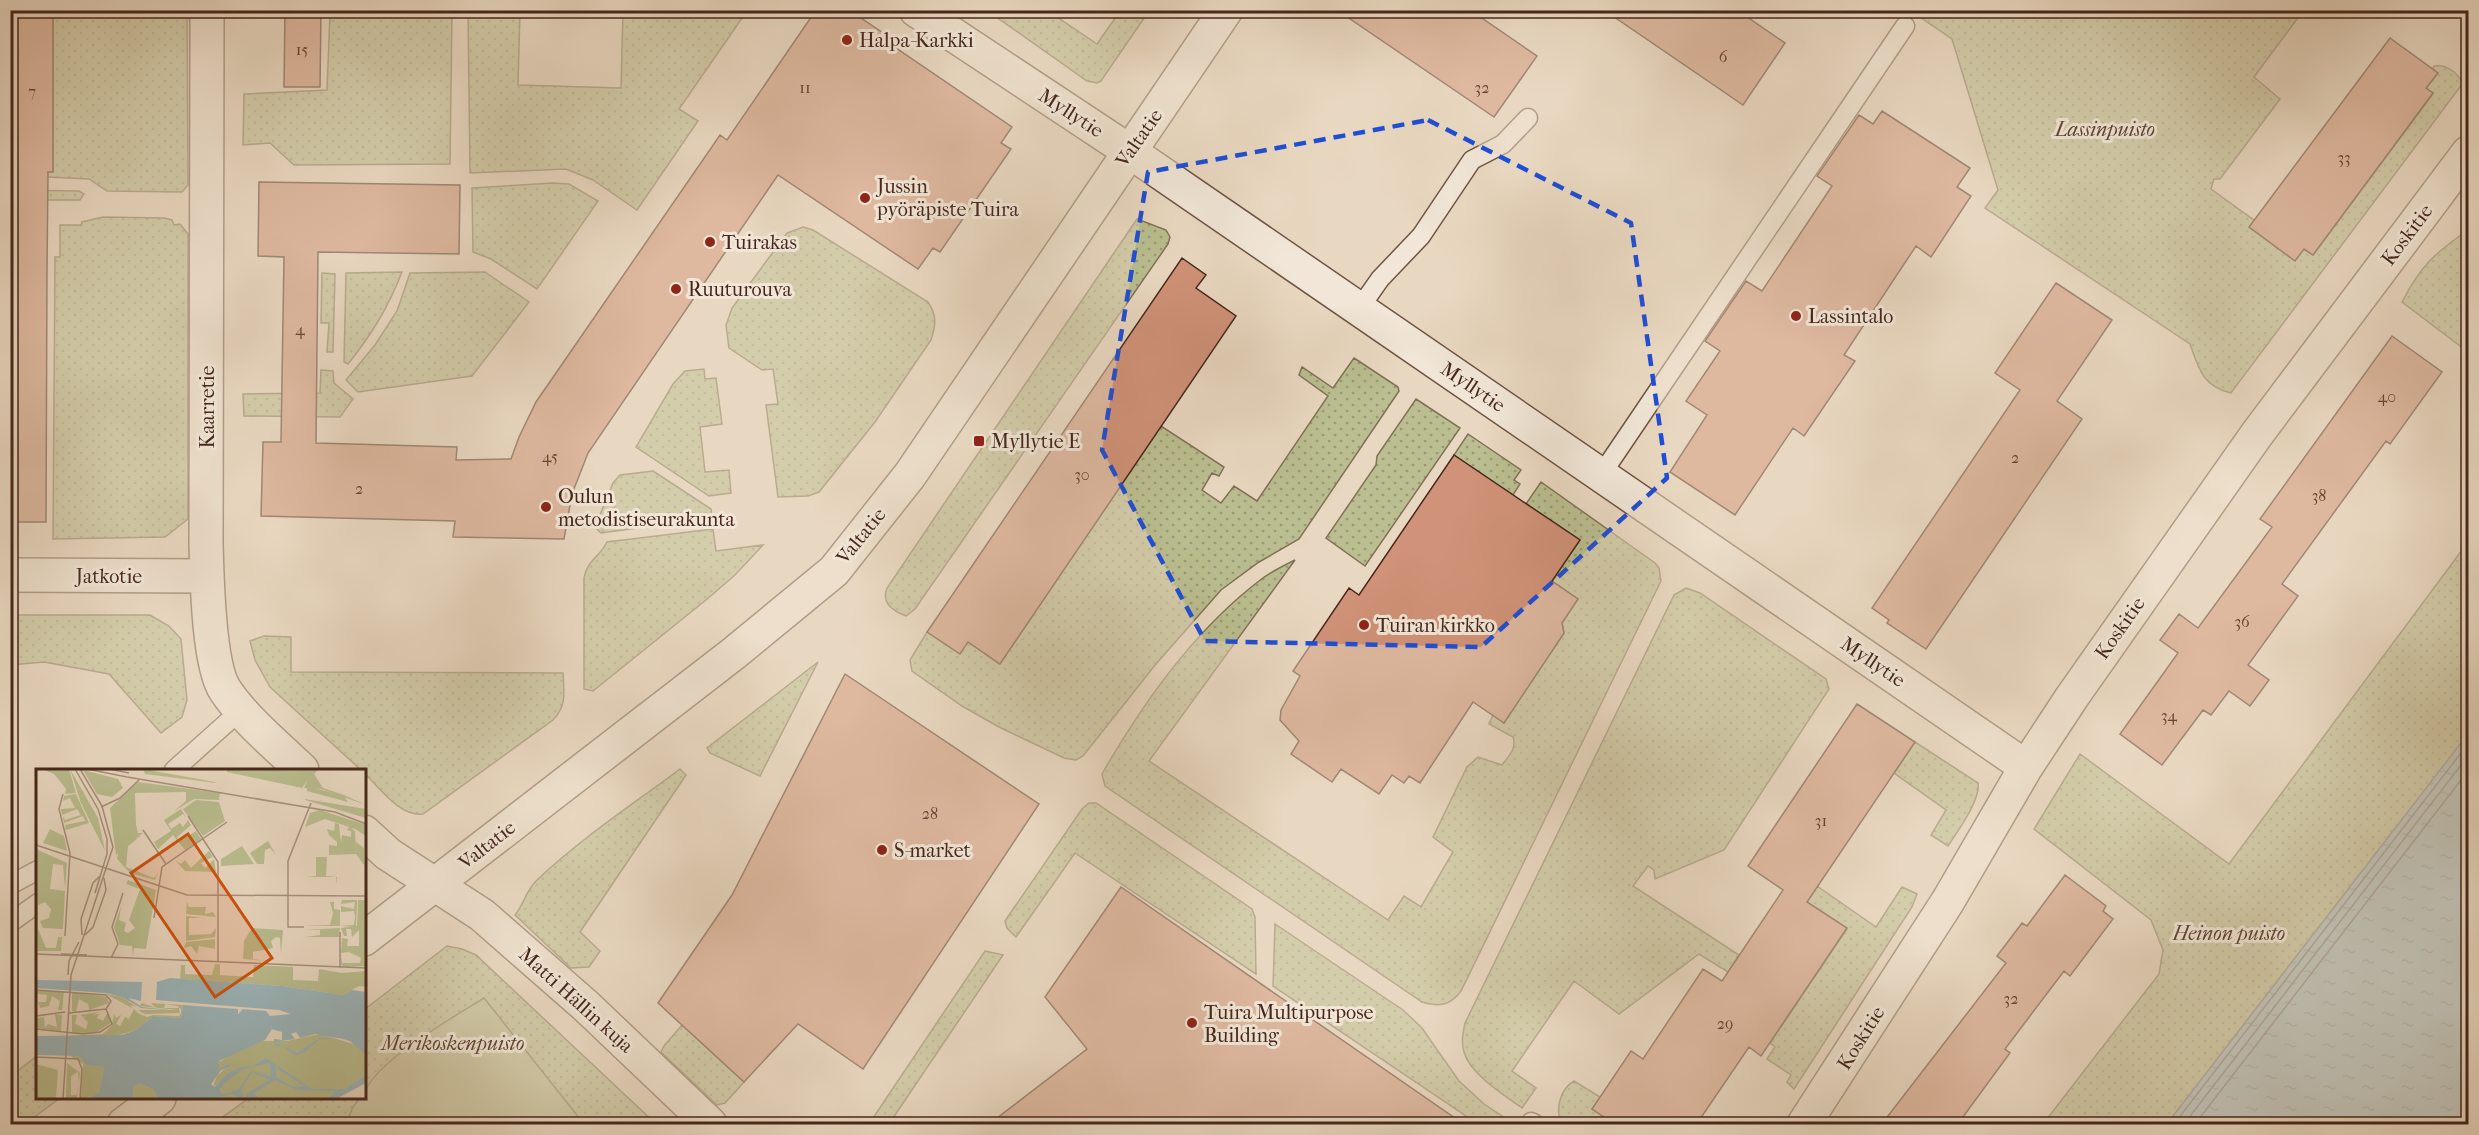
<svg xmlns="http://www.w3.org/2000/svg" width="2479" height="1135" viewBox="0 0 2479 1135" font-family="'IM FELL French Canon',serif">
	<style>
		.grass { fill: url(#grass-dots); stroke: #807256; stroke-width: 1.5 }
		.garden { fill: #babe90; stroke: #807256; stroke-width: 1.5 }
		.water { fill: url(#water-ripples); stroke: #7a7d7c; stroke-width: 1.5 }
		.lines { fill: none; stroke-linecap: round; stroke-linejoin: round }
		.shore { stroke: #726f6c; stroke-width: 1.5 }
		.building { fill: #d09278; stroke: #47271b; stroke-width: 1.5 }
		.service-casing { stroke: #705344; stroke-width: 21 }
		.minor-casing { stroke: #705344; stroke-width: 36 }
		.tertiary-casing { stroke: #705344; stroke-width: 36 }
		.service { stroke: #f1e6d7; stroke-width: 18 }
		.minor { stroke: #f1e6d7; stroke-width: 33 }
		.tertiary { stroke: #f1e6d7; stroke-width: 33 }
		.marked { fill: none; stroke: #1d4ed8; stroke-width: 4.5; stroke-dasharray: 12 8; stroke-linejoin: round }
		.poi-dot { fill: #8f2418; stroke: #f1e6d7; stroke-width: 2 }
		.labels { text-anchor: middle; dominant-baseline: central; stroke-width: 6; stroke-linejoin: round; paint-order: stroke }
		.number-label { font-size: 16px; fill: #694232 }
		.poi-label { font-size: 20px; fill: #47271b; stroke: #f1e6d7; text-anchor: start }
		.street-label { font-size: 20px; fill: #47271b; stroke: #f1e6d7 }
		.park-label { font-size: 20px; font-style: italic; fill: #5e4532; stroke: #f1e6d7 }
		.inset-road { fill: none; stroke: #a8917f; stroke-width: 1.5 }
		.view { fill: #d0520e; fill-opacity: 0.15; stroke: #d0520e; stroke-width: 3 }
		.inset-edge { fill: none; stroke: #47271b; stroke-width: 3 }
	</style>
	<defs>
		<pattern id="grass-dots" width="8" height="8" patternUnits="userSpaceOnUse" patternTransform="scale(1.5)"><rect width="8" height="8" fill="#babe90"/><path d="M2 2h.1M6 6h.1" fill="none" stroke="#999a75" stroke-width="1.8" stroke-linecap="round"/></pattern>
		<pattern id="water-ripples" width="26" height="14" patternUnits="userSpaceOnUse" patternTransform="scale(1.5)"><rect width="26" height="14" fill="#9cb7bd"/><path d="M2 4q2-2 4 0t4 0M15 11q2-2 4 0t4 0" fill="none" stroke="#819599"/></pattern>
	</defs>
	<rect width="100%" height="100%" fill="#e9d8c1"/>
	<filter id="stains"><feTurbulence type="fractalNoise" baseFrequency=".00333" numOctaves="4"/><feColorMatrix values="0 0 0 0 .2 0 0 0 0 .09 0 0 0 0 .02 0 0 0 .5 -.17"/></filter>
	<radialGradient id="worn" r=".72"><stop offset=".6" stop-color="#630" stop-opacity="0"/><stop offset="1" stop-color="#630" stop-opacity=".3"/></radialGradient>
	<path class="grass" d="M53 11H187L188 185 182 192 107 191 89 179 27 176V172L53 171Z
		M468 11H520L518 85 621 88 623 11H747L679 109 698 121 637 210 593 180 566 169 470 173Z
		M994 11H1048L1097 44 1120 11H1149L1101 81 1097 83 1087 81 992 14Z
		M1911 11H2303L2254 77 2280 99 2220 179H2214L2211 189 2254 220 2313 255 2433 94 2426 88 2437 74 2432 70 2434 66C2447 64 2457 73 2463 83L2231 393C2203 386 2199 370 2190 344L1985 208 1998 190 1952 39Z
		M452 12 450 164 294 165 270 143 243 145 244 94 327 90 330 13Z
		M553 183 569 184 598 201 537 289 491 259 473 252 472 188Z
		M11 190 79 191 84 194 80 200H11Z
		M103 217 164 218 172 220 174 225 180 224 188 234V519L165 537 53 539 55 257H60V225H81L82 222Z
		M1137 219 1166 230 1170 237 1168 244 915 609 906 616C893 611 881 603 887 588Z
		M803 227 813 230 928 302C937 315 936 325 931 340L875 422 819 492 808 496 778 497 766 405 778 404 773 369 762 370 729 348 726 325 732 308 787 233Z
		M2468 230V352L2402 302C2421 265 2435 253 2468 230Z
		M402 272C388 308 372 334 348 364L344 362 346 273Z
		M485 272 529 302 472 376 358 392 346 380 375 345 397 311 410 273Z
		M322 273 335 274 333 352H327L329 323H321Z
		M1354 358 1398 387 1399 391 1299 539 1259 562 1221 590 1156 664 1083 756 1076 760 1064 758 999 727 962 706 912 671 910 660 927 632 968 642 999 664 1161 426 1224 467 1219 476 1212 473 1202 490 1221 503 1234 486 1257 501 1328 396 1299 375 1302 367 1333 388Z
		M704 369 705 379 716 378 722 424 700 427 705 472 729 470 731 493 709 496 636 447 673 384 685 371Z
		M321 370 333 371 334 383 353 399 340 417 244 416 243 394 320 393Z
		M1416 399 1460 428 1365 566 1326 538 1376 465 1377 456Z
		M1468 434 1521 470 1514 480 1520 484 1513 495 1454 455Z
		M653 471 711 509 712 518 601 533 595 527 613 483 620 475Z
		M1541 482 1655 563 1659 568 1661 581 1461 991C1450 1006 1439 1007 1422 1002L1105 786 1102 774C1142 704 1195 630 1259 581 1270 572 1283 566 1295 560L1149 761 1388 920 1404 896 1421 907 1453 852 1433 837 1467 767 1478 757 1502 765C1509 756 1517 748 1513 737L1489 724 1493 715 1504 723 1564 633 1562 623 1578 599 1552 581 1580 540 1526 504Z
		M713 529 716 551 763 545 735 575 706 600 593 691 584 689V578C587 560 599 558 607 542Z
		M2468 542V734L2167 1124H2043L2159 974 2163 950 2151 920 2034 829 2080 754 2229 864Z
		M1686 588 1700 593 1826 679 1829 689 1724 850 1655 879 1654 870 1648 866 1633 886 1739 955 1728 972 1699 954 1619 1014 1574 981 1512 1071 1536 1088 1522 1108C1504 1095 1470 1074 1464 1052 1461 1042 1463 1033 1465 1023L1674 595Z
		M11 615H150L169 626 181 639 187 700 182 717 161 733 109 674 44 662 11 665Z
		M264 636 291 637V672L563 673C564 692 567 706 553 720L423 814C400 817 380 788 365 774L364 770H361L270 687 255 660 250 641Z
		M818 662 760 776 710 753 707 748Z
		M1915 742 1978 783C1981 800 1957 832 1948 846L1931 835 1946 810 1894 773Z
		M680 769 686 775 580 932 600 951 589 967 571 968 515 915C524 904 526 890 537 880 580 839 632 805 680 769Z
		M1089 803H1096L1252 909 1255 917 1256 974 1075 853 1016 937 1007 928 1005 921 1082 809Z
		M1817 886 1876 927 1902 887 1917 894 1912 907 1794 1089 1787 1082 1791 1075 1767 1059 1775 1047 1770 1043 1847 929 1807 902Z
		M1275 924 1403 1010 1422 1028 1459 1081 1484 1104 1514 1124H1478L1273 986Z
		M447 946 462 949 476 955 656 1124H213L249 1098H364L365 1009Z
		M985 951 1003 955 889 1124H869Z
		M682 1025 744 1082 725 1103 717 1105 661 1052 664 1046Z
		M37 1056 38 1098H60L25 1124H11V1076Z
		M1574 1081 1600 1097 1592 1109 1616 1124H1563C1554 1111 1560 1089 1574 1081Z"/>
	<path class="garden" d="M484 998 584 1124H346L353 1107 360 1098H364C364 1067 459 1014 484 998Z"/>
	<path class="water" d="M2468 734V1124H2167Z"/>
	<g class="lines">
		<path class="shore" d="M2174 1124 2468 744
			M2184 1124 2468 756
			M2195 1124 2468 771"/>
	</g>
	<path class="building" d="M10 10H53V172H48L47 270 46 522H10Z
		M285 10H321L320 87H284Z
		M816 10H849L883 33 880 37 1012 127 1001 143 1011 149 940 252 933 248 918 269 778 175 588 453 572 494 564 539 453 537 455 521 261 516 263 442H281L284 257 258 256 259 182 460 185 459 254 318 252 316 443 457 447 456 460 511 459 519 437 536 402 720 135 727 140Z
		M1337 10H1470L1537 56 1494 117Z
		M1604 10H1737L1785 43 1743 105Z
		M2390 38 2438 73 2426 88 2433 93 2313 255 2304 249 2295 261 2249 227Z
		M1882 111 1970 168 1957 187 1971 196 1931 257 1916 246 1844 355 1855 361 1804 436 1793 428 1735 515 1670 472 1707 415 1686 401 1720 351 1705 341 1746 281 1762 291 1832 186 1817 176 1859 115 1873 124Z
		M1182 258 1206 275 1196 288 1236 316 1000 664 968 642 960 654 927 632Z
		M2056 283 2112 320 2057 401 2082 419 1926 649 1887 623 1889 620 1872 608 2020 390 1995 373Z
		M2392 336 2442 372 2390 444 2386 441 2282 584 2298 596 2248 665 2269 680 2250 706 2229 691 2211 715 2203 710 2162 765 2120 734 2178 653 2160 640 2179 614 2198 628 2272 527 2260 519Z
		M1454 455 1580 540 1552 581 1578 599 1562 623 1564 633 1504 723 1473 702 1420 783 1409 776 1404 783 1392 775 1379 794 1341 769 1332 782 1291 754 1299 741 1280 720 1281 710 1300 676 1293 671 1349 588 1359 595Z
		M845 674 1039 804 863 1069 798 1024 744 1082 658 1003 732 895Z
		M1857 704 1915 742 1807 902 1847 928 1761 1056 1749 1047 1696 1125H1616L1592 1109 1631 1051 1643 1059 1703 969 1722 981 1783 890 1748 866Z
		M2065 875 2106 906 2103 911 2113 919 2070 976 2064 971 2005 1049 2010 1053 1957 1125H1881L2006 963 1997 956 2022 923 2027 926Z
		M1121 887 1465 1125H988L1087 1049 1045 997Z"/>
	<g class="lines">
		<defs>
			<path id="service" d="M1359 309 1380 279 1421 236 1472 160 1503 144 1528 118
				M1601 475 1905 26
				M174 770 241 710
				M10 885 38 870
				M10 923 38 903
				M1531 1122 1535 1124"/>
			<path id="minor" d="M207 10 206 543C207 576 208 664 225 690 245 720 276 745 302 770
				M916 10 1129 151 2026 767
				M10 575 207 576
				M364 832 388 854 482 915 586 1006 710 1124
				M1804 1124 1948 901 2026 767 2072 697 2257 434 2468 153"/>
			<path id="tertiary" d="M364 939 733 654 834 571 910 475 1226 10
				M124 1124 159 1098"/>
		</defs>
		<use href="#service" class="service-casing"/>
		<use href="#minor" class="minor-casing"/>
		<use href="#tertiary" class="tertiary-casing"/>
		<use href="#service" class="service"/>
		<use href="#minor" class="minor"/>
		<use href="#tertiary" class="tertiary"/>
	</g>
	<path d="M0 0H2479V1135H0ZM1428 120 1631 223 1667 478 1481 647 1205 641 1102 450 1148 172Z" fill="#e9d8c1" fill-opacity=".55" fill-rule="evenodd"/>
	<path class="marked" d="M1428 120 1631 223 1667 478 1481 647 1205 641 1102 450 1148 172Z"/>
	<g class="poi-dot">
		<circle cx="847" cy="40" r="6"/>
		<circle cx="865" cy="198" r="6"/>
		<circle cx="710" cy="242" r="6"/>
		<circle cx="676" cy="289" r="6"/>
		<circle cx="1796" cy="316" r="6"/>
		<rect x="973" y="435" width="12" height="12" rx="3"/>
		<circle cx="546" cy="507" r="6"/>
		<circle cx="1364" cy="625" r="6"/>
		<circle cx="882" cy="850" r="6"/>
		<circle cx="1192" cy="1023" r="6"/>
	</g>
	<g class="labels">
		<g class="number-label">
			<text x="302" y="49">15</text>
			<text x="1723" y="56">6</text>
			<text x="805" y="87">11</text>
			<text x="1482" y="87">32</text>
			<text x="32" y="91">7</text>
			<text x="2344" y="157">33</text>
			<text x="300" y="329">4</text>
			<text x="2387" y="396">40</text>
			<text x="550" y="456">45</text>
			<text x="2015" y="457">2</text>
			<text x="1082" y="474">30</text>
			<text x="359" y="488">2</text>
			<text x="2319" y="495">38</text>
			<text x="2242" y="621">36</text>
			<text x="2169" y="715">34</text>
			<text x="930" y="813">28</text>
			<text x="1821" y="820">31</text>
			<text x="2011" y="998">32</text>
			<text x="1725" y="1023">29</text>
		</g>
		<g class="poi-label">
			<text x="859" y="40">Halpa-Karkki</text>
			<text x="877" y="186">Jussin<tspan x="877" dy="23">pyöräpiste Tuira</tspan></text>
			<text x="722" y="242">Tuirakas</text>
			<text x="688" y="289">Ruuturouva</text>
			<text x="1808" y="316">Lassintalo</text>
			<text x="991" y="441">Myllytie E</text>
			<text x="558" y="496">Oulun<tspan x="558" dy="23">metodistiseurakunta</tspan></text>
			<text x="1376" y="625">Tuiran kirkko</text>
			<text x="894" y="850">S-market</text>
			<text x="1204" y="1012">Tuira Multipurpose<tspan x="1204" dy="23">Building</tspan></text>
		</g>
		<g class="street-label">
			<text transform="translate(1071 113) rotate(33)">Myllytie</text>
			<text transform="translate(1139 138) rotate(-55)">Valtatie</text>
			<text transform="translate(2407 235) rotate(-53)">Koskitie</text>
			<text transform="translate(1473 387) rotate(34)">Myllytie</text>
			<text transform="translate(207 407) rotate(-90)">Kaarretie</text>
			<text transform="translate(861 536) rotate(-51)">Valtatie</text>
			<text x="109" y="576">Jatkotie</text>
			<text transform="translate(2120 628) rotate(-55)">Koskitie</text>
			<text transform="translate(1873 662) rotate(34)">Myllytie</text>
			<text transform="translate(487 845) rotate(-38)">Valtatie</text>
			<text transform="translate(576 1000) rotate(42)">Matti Hällin kuja</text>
			<text transform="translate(1861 1038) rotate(-58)">Koskitie</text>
		</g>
		<g class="park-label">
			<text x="2105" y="129">Lassinpuisto</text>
			<text x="2229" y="933">Heinon puisto</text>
			<text x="453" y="1043">Merikoskenpuisto</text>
		</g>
	</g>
	<g transform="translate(36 769)">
		<rect width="330" height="330" fill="#e9d8c1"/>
		<path d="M6 0H33L40 24 29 25 30 20 18 5ZM34 0 62 49 69 82 45 34ZM47 1 82 10 87 19 76 28 61 25ZM102 13 184 24 183 31 158 30 138 42 150 32V23L99 24 100 56 102 64H107L80 86 74 39ZM271 17 308 27 312 33 330 38 271 22ZM40 25 53 54 30 61 29 56 49 52 47 47 28 54 27 47 29 51 45 46 41 40 26 46 25 40 39 39 34 29 27 32 28 27ZM269 30 330 40V49L269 31ZM160 31 183 33 189 52 167 67 147 40ZM145 40 150 48 147 45 132 55 135 60 144 54 147 58 152 51 155 56 141 68 143 73 160 62 165 70 149 81 137 66 122 80 118 73 135 62 128 51ZM284 41 330 56V67L319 60 315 59 319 62 320 80V73L328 79V96L320 85 293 86V76L301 77V73L293 66 291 60 298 62 299 54 303 55 305 74 306 66 315 68V62L311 61 313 58 289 50 269 58 274 44ZM106 66 92 77 90 98 118 109 122 103 119 111 94 104 81 90 83 81ZM232 72 240 86 234 79 229 81 228 95H221L214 84ZM206 77 218 95 185 97V90ZM173 82 177 88 165 94 169 99 178 90 180 103 149 102 139 91 145 95 149 91 155 99ZM280 88H291L290 107 301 108V116L300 108H269L280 107ZM92 111 120 121 110 180 98 179 97 188 96 177 84 176 78 158 85 137 83 151 90 154 88 162 92 164 99 159 93 151 104 120 90 115ZM306 131H321L320 158 305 157 318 156 319 147 318 142 305 143V137L318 140 319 133 305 135ZM322 131H330V197L307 198 305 195V187L306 194H324L325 189 313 183 305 184 306 169 312 170 311 177H323V161L316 168 315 160H310L311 167H308L305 159 321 157ZM151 133 153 138H170L169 145 177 143 180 148 150 145ZM294 133H298V140L304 141V157H266L294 156 297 144ZM150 147 167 149H153V166L175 165 180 159 179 168 150 172ZM216 159 247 161 245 185 244 169 240 168 235 172 237 179 217 183V190L231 192 207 190 208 172ZM304 159 303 168H269L284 166V161H270ZM179 170V180L163 177 161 185 155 177 148 179 150 173ZM179 195H184V206L217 208 218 196 257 198V211L282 212 283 200 306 204 330 202V218L323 217 307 226 246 217 144 210 145 196H149V205L176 206ZM0 221 28 223 26 241H22L24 232 16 227 13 237 4 239 2 233H10L11 226 1 225 0 228ZM36 223 71 228 73 234 53 241 52 235 43 230 40 243 36 242ZM70 225 86 228 101 238 94 236 103 245 111 248 117 246 143 247 145 244V240L141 237 129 235 128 239H143L144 244 109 245 102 241H142L104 237 106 234 120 239 115 234 147 236 145 249 117 247 100 261 79 267H33L67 265 76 256 78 245 80 249 85 246 80 255 84 257 89 248 93 250 98 240ZM64 243 56 246 63 245 61 249 67 252 72 243 75 254 59 264H36V246H41L39 255 50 260 52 253 47 249 51 247 47 248 44 246ZM19 245 26 246 25 262 0 259 1 249 8 248 9 259 12 255 21 258ZM284 265 321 276 330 286V306L308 320 274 321H297L299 325 291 330H177L185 327 184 317 173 326 189 308 177 318 181 306 195 298 192 295 182 300 176 306 174 302 192 287 226 272H251ZM33 286 43 287 50 296 68 298 63 325 45 330 47 295ZM31 294 44 304 43 313 42 303 35 307V326H41L43 315 41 330H30ZM104 315 117 320 123 330H97L98 317Z" fill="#babe90"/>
		<path d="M107 0 179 13 180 14 109 5ZM191 0H283L278 5 287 19 308 26 330 36 285 20 268 19 271 12 266 19 191 3ZM59 6 78 9 85 14 84 19 67 24ZM85 38 102 66 85 77 77 45ZM14 60 28 67 31 82 7 74ZM0 80 31 94 29 120 27 96 17 95 14 120 29 122 27 160 7 159 4 152 13 149 15 140 9 133 2 136V160L10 179H20L22 168H26L25 182H0ZM220 276H228L231 282 180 310 187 301 195 298 192 295 183 299V293ZM228 286 243 295 244 306 248 298 252 300 275 319 282 330 273 324 269 330 228 326 224 318 237 303 230 295 223 297 230 289 220 296 218 293ZM215 294 228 305 214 309 209 330 198 313V308H208L207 301 197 306V302ZM195 303 198 317 193 330H178L190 326 185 324V316L173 325Z" fill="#babe90"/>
		<path d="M102 129a8 8 0 1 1 16 0a8 8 0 1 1-16 0ZM0 295 22 301 20 330H0Z" fill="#babe90"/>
		<path d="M134 209 246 217 307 226 316 221 330 223V286L314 272 303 269 284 270 268 284 259 286 246 277H239L238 270 246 271V263L236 260 229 271 183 292 182 300 192 295 195 298 185 301 175 315 178 318 191 305 205 298 217 297 230 289 276 320H308L330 306V314L300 330H291L298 325 297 322 261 321 239 311 218 324 222 330H210L211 324 234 311 216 303 205 321 208 330 196 325 177 330H123L117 320 104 315 98 317 97 330H50L63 324 68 298 50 296 43 287 0 286V267L86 266 100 261 117 247 145 249 147 236 202 240V245L207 240 230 242 234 247 255 245 243 241 120 231 121 213ZM260 263 264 269 279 265 301 269H284L261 284 238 273 259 270 255 265ZM234 294 235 307 215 302 204 319 186 326 184 320 189 314 207 300ZM240 296 243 301 270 318 255 317 240 308ZM0 211 106 213 105 232 92 229 106 238 141 242 105 239 86 228 70 224 0 219Z" fill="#9cb7bd" fill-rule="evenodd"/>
		<path class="inset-road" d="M39 0 62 40 71 70V85L59 124M51 0 91 8M73 0 93 4M91 8 299 43 330 55M27 25 23 40 34 84 29 167M65 38 84 29 103 11M152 47 182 93V193M107 61 130 95M0 76 151 126 330 127M118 149 126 98 191 53M268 158H252V92L275 34M46 166 45 150 57 114 64 107M49 166 57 158 70 121 68 109M0 185 330 199M25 185 51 186M75 189 82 175 76 158 87 124M304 199V163M32 206 33 192 43 173M0 221 70 226 75 232 70 240M33 244 70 240M0 247 29 243M0 260 47 265 64 263 76 255 70 240M0 288 42 290 46 300 44 330M27 330 35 206 77 78 66 37 44 0"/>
		<path class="view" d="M152 65 236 189 179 228 95 104Z"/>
		<rect width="330" height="330" class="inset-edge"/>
	</g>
	<rect width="2479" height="1135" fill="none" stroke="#e9d8c1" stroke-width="36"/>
	<rect x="12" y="12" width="2455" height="1111" fill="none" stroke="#47271b" stroke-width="3"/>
	<rect x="18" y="18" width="2443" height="1099" fill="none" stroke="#47271b" stroke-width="1.5"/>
	<rect width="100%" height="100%" filter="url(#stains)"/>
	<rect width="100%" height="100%" fill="url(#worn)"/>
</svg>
